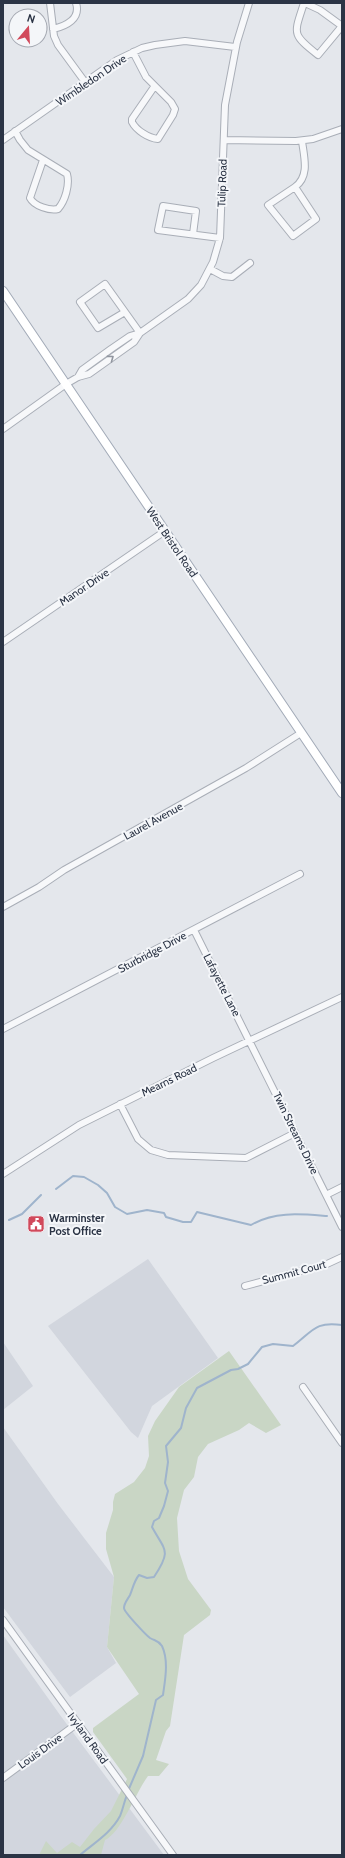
<svg xmlns="http://www.w3.org/2000/svg" width="345" height="1858" viewBox="0 0 345 1858" font-family="Cabin,sans-serif">
	<style>
		.built { fill: #d2d6de }
		.green { fill: #c9d6c5 }
		.lines { fill: none; stroke-linecap: round; stroke-linejoin: round }
		.stream { stroke: #9fb4cc; stroke-width: 2 }
		.minor-casing { stroke: #a9aeb7; stroke-width: 8 }
		.major-casing { stroke: #a3abb8; stroke-width: 10 }
		.minor { stroke: #f7f8fa; stroke-width: 6 }
		.major { stroke: #fff; stroke-width: 8 }
		.oneway { stroke: #9196a0 }
		.labels { text-anchor: middle; dominant-baseline: central; stroke-width: 4; stroke-linejoin: round; paint-order: stroke }
		.street-label { font-size: 11px; fill: #2b3445; stroke: #f4f6f9 }
		.poi-label { font-size: 11px; font-weight: bold; fill: #2b3445; stroke: #f4f6f9; text-anchor: start }
	</style>
	<rect width="100%" height="100%" fill="#e4e7ec"/>
	<path class="built" d="M148 1259 218 1358 152 1406 138 1438 131 1432 48 1326Z
		M3 1342 33 1386 3 1410Z
		M3 1427 58 1504 114 1577 107 1647 116 1663 70 1697 3 1607Z
		M3 1635 60 1715 164 1855H3Z"/>
	<path class="green" d="M229 1351 281 1425 266 1433 249 1423 239 1430 208 1444 198 1457 194 1477 184 1490 177 1518 179 1551 188 1579 211 1610 210 1615 184 1635 170 1726 166 1731 156 1760 169 1764 159 1776H148C136 1792 121 1833 105 1840L101 1855H39L46 1841 57 1853 72 1842 80 1847 94 1829 111 1811 127 1779 93 1732V1728L139 1694 107 1647 114 1577 106 1549V1533L113 1510V1502L115 1494 134 1482 145 1468 149 1456 148 1436 155 1421 179 1387Z"/>
	<g class="lines">
		<path class="stream" d="M56 1189 73 1176 84 1177 98 1185 107 1193 115 1207 127 1214 147 1210 164 1213 166 1217 183 1222H191L197 1212 251 1225C274 1211 301 1214 327 1216
			M9 1220 22 1214 41 1195
			M128 1791 143 1756 156 1700 163 1695C165 1680 169 1661 162 1646 158 1640 155 1641 150 1638 146 1635 124 1612 124 1608 124 1603 128 1599 130 1595 133 1588 134 1581 139 1575L147 1578 154 1577C172 1550 165 1551 152 1527L154 1521 159 1518 164 1506 168 1491 165 1483 168 1462 166 1446 181 1428 186 1408 197 1388 231 1370 238 1369 248 1364 262 1347 273 1344 293 1346C313 1331 315 1321 342 1325
			M80 1855C94 1843 111 1833 120 1816 123 1809 124 1802 127 1795"/>
		<defs>
			<path id="minor" d="M50 3 54 36 58 45 85 82
				M304 3C294 34 291 34 318 55L342 26 320 10 305 3
				M53 29C66 26 81 19 76 3
				M133 52 146 77 171 102 175 109 173 115 158 139C148 138 136 130 132 122V119L154 87
				M15 131 20 140 28 150 67 174C70 185 65 201 58 209 50 211 34 206 30 198L43 160
				M3 140 117 60 142 48 155 45 185 41 235 47
				M224 140 296 141 313 139 342 129
				M295 187 316 219 293 236 268 205Z
				M295 187C310 176 304 157 302 141
				M193 234 196 211 163 206 158 230 220 238
				M210 269 223 276 232 277 250 263
				M105 284 125 312 98 328 80 302Z
				M125 312 140 333
				M78 377 82 370 111 349 130 336 140 333 188 299 201 285 213 262 220 238 225 105 237 42 249 3
				M3 429 66 384 78 377 89 374 134 342 140 333
				M3 642 165 531
				M3 907 39 887 64 870 246 768 301 733
				M194 930 342 1227
				M3 1029 300 874
				M120 1104 138 1139 151 1150 168 1155 246 1158 295 1133
				M3 1174 79 1125 213 1058 342 997
				M326 1195 342 1187
				M245 1286 327 1264 342 1257
				M303 1387 342 1443
				M3 1620 173 1855
				M3 1778 78 1723"/>
			<path id="major" d="M3 291 342 793"/>
		</defs>
		<use href="#minor" class="minor-casing"/>
		<use href="#major" class="major-casing"/>
		<use href="#minor" class="minor"/>
		<use href="#major" class="major"/>
	</g>
	<defs><path id="oneway-chevron" d="M-2-3.5L2.5 0L-2 3.5" fill="none" stroke-width="1.6" stroke-linecap="round" stroke-linejoin="round"/></defs>
	<use class="oneway" href="#oneway-chevron" transform="translate(111 358) rotate(-36)"/>
	<defs>
		<symbol id="civic-square" viewBox="-11 -11 22 22"><rect x="-9" y="-9" width="18" height="18" rx="4" fill="#d1495b" stroke="#f4f6f9"/><path d="M-.6-6.5H3V-4.5H.6V-3L4-1V1h2V6H-6V1h2V-1L-.6-3ZM-1.2 2.5V6h2.4V2.5Z" fill="#fff"/></symbol>
	</defs>
	<g fill-rule="evenodd">
		<use href="#civic-square" x="26" y="1214" width="20" height="20"/>
	</g>
	<g class="labels">
		<g class="street-label">
			<text transform="translate(91 80) rotate(-34)">Wimbledon Drive</text>
			<text transform="translate(222 183) rotate(-88)">Tulip Road</text>
			<text transform="translate(172 542) rotate(56)">West Bristol Road</text>
			<text transform="translate(84 587) rotate(-34)">Manor Drive</text>
			<text transform="translate(153 821) rotate(-29)">Laurel Avenue</text>
			<text transform="translate(152 952) rotate(-28)">Sturbridge Drive</text>
			<text transform="translate(222 985) rotate(63)">Lafayette Lane</text>
			<text transform="translate(169 1080) rotate(-26)">Mearns Road</text>
			<text transform="translate(296 1133) rotate(64)">Twin Streams Drive</text>
			<text transform="translate(294 1272) rotate(-15)">Summit Court</text>
			<text transform="translate(88 1738) rotate(54)">Ivyland Road</text>
			<text transform="translate(40 1751) rotate(-36)">Louis Drive</text>
		</g>
		<g class="poi-label">
			<text x="49" y="1218">Warminster<tspan x="49" dy="13">Post Office</tspan></text>
		</g>
	</g>
	<rect width="345" height="1858" fill="none" stroke="#2b3445" stroke-width="8"/>
	<g transform="translate(28 28) rotate(18)"><circle r="19" fill="#f4f6f9" stroke="#a4a8b1"/>
	<path d="M0-3L7 15L0 10L-7 15Z" fill="#d1495b"/>
	<text y="-6" font-size="11" font-weight="bold" text-anchor="middle" fill="#2b3445">N</text>
	</g>
</svg>
